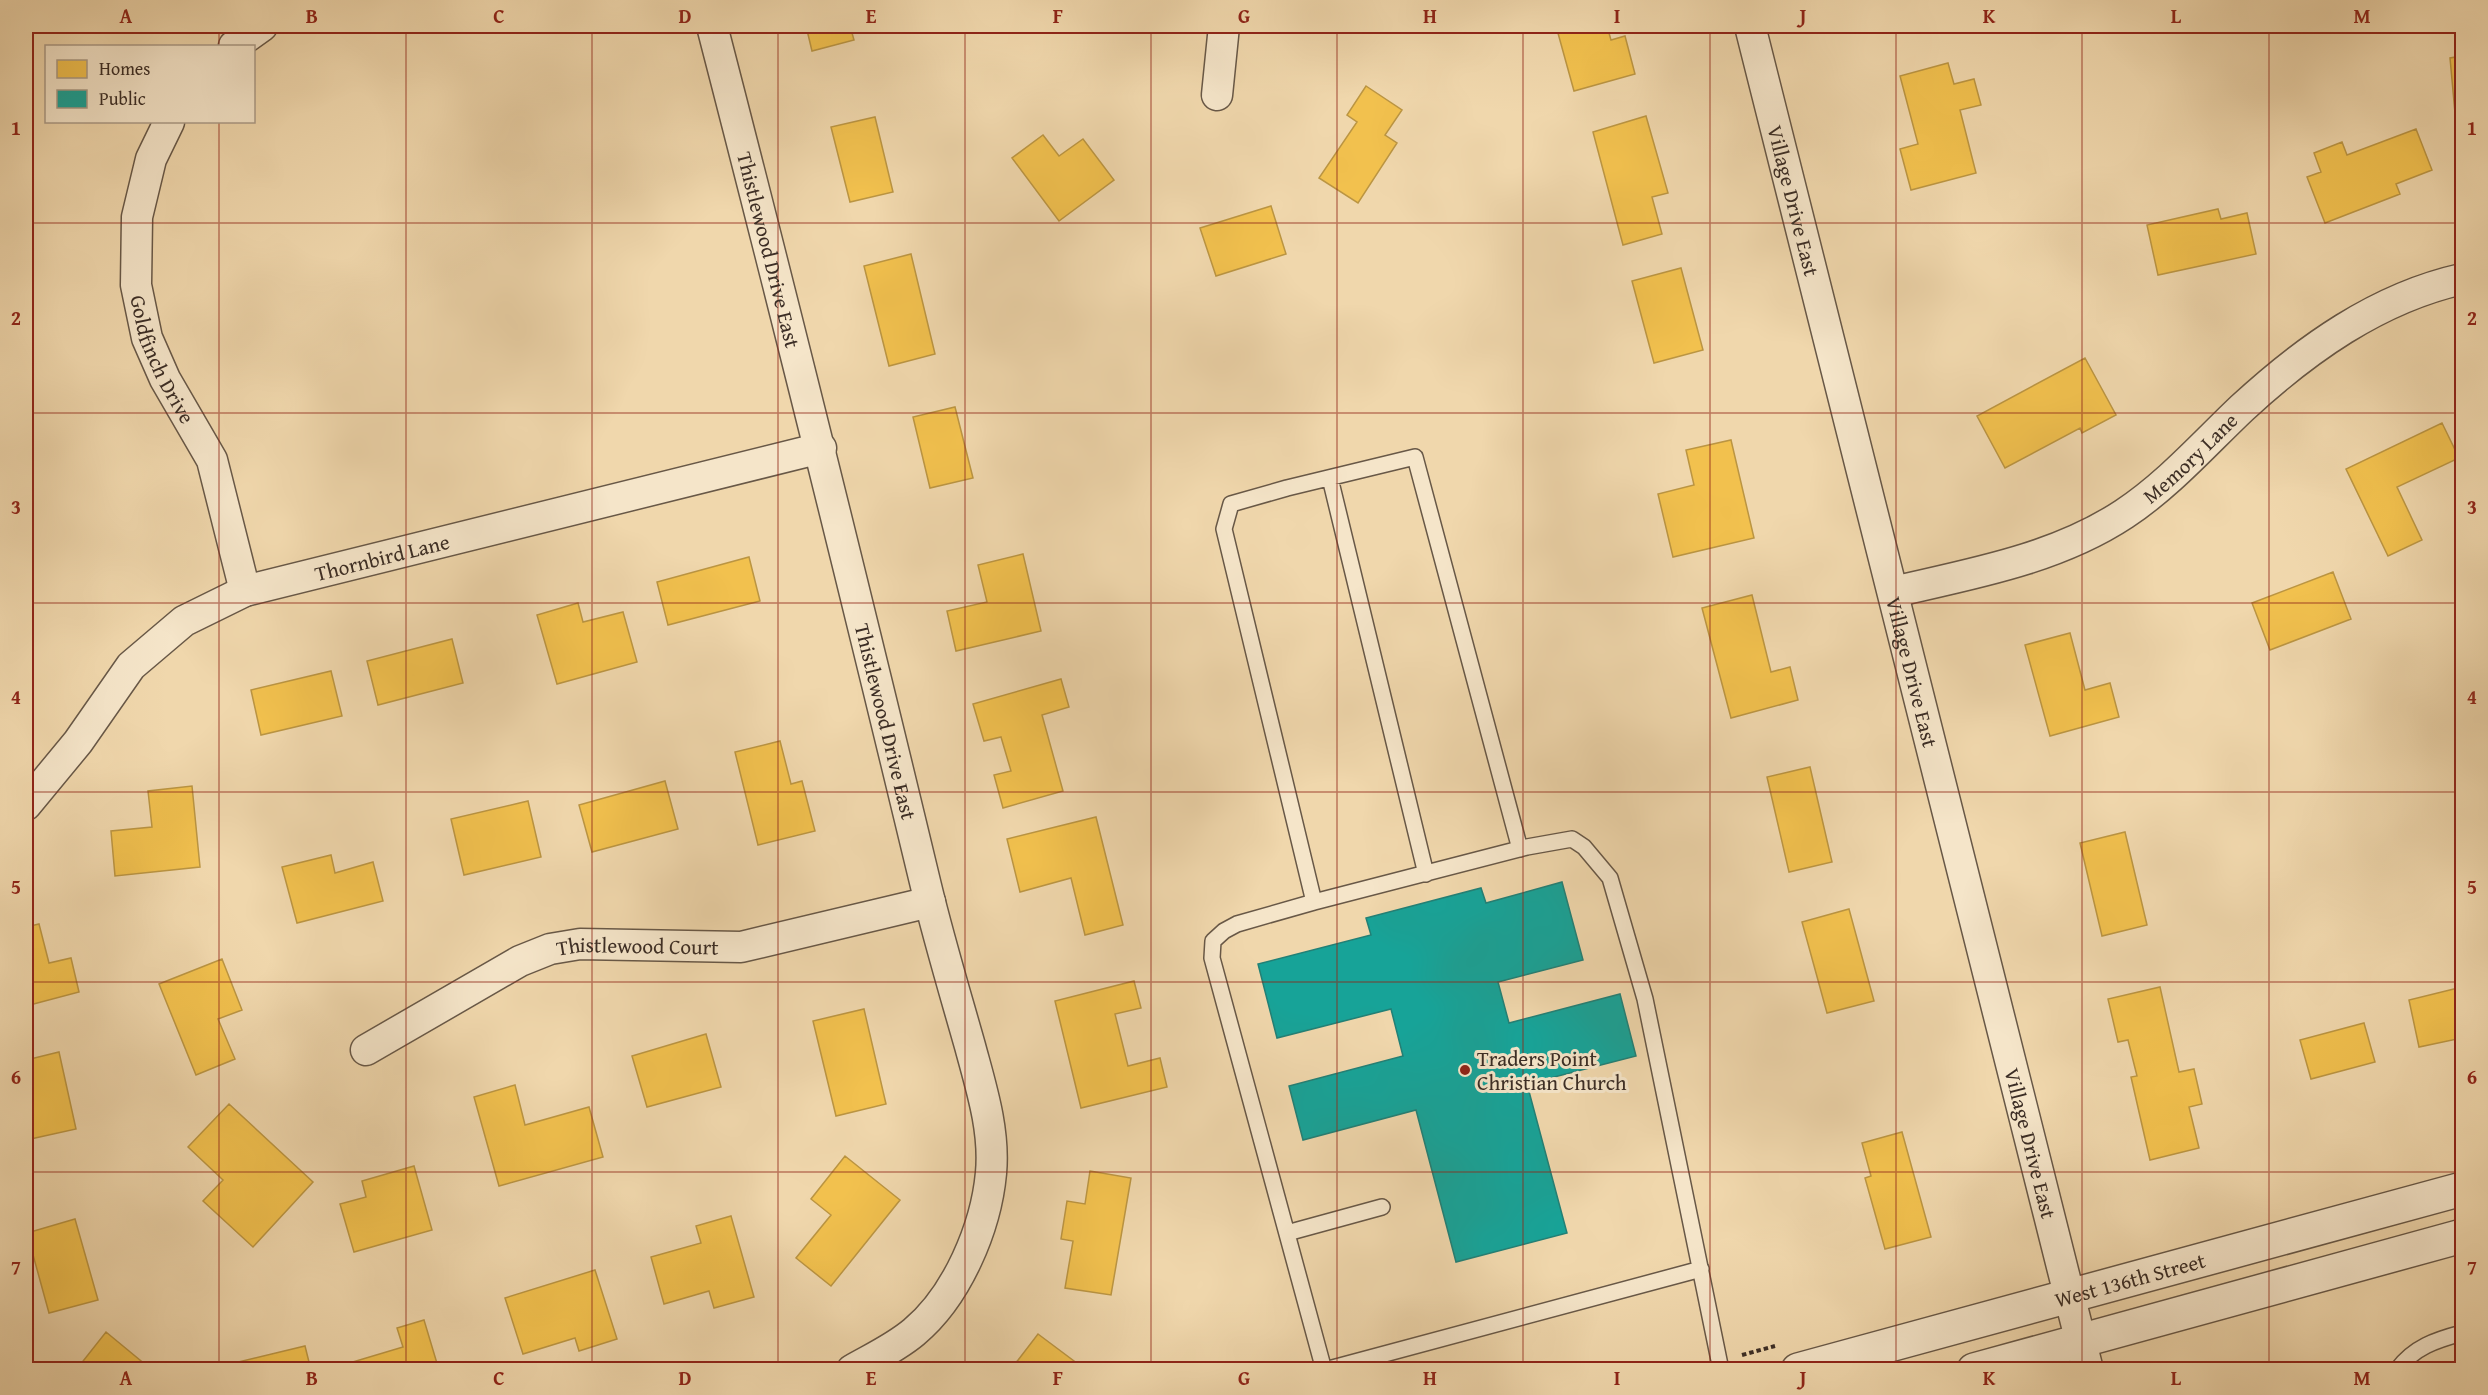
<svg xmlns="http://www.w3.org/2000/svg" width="2488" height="1395" viewBox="0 0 2488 1395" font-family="'Gentium Book Plus',serif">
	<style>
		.homes { fill: #f2c14e; stroke: #bb9542; stroke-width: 1.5 }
		.public { fill: #17a398; stroke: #228076; stroke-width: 1.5 }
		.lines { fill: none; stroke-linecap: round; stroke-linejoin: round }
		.service-casing { stroke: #685847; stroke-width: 18 }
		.minor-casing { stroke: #685847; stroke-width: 33 }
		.tertiary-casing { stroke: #685847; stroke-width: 36 }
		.path { stroke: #3b2d25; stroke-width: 4; stroke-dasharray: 4.5 3; stroke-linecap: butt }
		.service { stroke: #f5e5c9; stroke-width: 15 }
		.minor { stroke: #f5e5c9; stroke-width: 30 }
		.tertiary { stroke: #f5e5c9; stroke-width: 33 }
		.grid { fill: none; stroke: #8f2418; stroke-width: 1.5; stroke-opacity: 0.55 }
		.poi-dot { fill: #8f2418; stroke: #f5e5c9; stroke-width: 2 }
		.labels { text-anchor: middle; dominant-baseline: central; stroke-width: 6; stroke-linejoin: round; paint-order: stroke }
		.street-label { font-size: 21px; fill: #3b2d25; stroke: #f5e5c9 }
		.poi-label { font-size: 21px; fill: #3b2d25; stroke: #f5e5c9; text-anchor: start }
		.neatline { fill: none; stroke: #8f2418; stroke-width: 2 }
		.grid-label { font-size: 20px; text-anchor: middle; font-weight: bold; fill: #8f2418 }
	</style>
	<rect width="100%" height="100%" fill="#f0d7ac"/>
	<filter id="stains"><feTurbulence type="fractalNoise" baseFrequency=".00333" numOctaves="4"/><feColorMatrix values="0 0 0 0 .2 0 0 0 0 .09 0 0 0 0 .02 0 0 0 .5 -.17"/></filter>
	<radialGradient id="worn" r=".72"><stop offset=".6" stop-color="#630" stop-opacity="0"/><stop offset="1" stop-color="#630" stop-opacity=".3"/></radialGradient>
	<path class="homes" d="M806 26H850L854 40 812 51Z
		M1556 26H1607L1611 40 1625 36 1635 74 1574 91Z
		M1889 26H1918L1891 32Z
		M2462 56V168H2460L2450 58Z
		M1948 63 1954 84 1974 79 1981 105 1960 110 1976 173 1911 190 1900 149 1918 144 1900 76Z
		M1366 86 1402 110 1385 135 1397 143 1358 203 1319 178 1357 122 1347 115Z
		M1646 116 1668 193 1652 197 1662 234 1623 245 1593 132Z
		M875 117 893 192 850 202 831 127Z
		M2416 129 2432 170 2396 184 2400 194 2325 223 2307 177 2321 172 2314 153 2342 142 2347 155Z
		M1043 135 1059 156 1083 139 1114 180 1059 221 1012 158Z
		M1271 206 1286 254 1216 276 1200 228Z
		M2218 209 2221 219 2247 213 2256 254 2158 275 2147 225Z
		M911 254 935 354 889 366 864 266Z
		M1681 268 1703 350 1654 363 1632 281Z
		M2085 358 2116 415 2082 433 2080 428 2005 468 1977 416Z
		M955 407 973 478 930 488 913 417Z
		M2442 423 2459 458 2397 487 2422 540 2388 556 2346 469Z
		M1731 440 1754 538 1673 557 1658 494 1694 485 1686 450Z
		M1023 554 1041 631 956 651 947 611 987 602 978 565Z
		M749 557 760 601 668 625 657 582Z
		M2333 572 2351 619 2270 650 2252 603Z
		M1752 595 1771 672 1790 667 1798 700 1731 718 1702 608Z
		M578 603 583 622 623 612 637 662 557 684 537 615Z
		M2070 633 2085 690 2110 683 2119 717 2050 736 2025 645Z
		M452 639 463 683 378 705 367 661Z
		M331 671 342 716 261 735 251 690Z
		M1061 679 1069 707 1042 715 1063 791 1003 808 994 775 1011 771 1001 737 984 741 973 704Z
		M780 741 791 784 802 781 815 831 758 845 735 752Z
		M1810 767 1832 862 1789 872 1767 777Z
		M665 781 678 829 592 852 579 805Z
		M192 786 200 867 115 876 111 831 152 827 148 791Z
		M528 801 541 857 464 875 451 819Z
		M1096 817 1123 925 1085 935 1071 878 1020 892 1007 839Z
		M2125 832 2147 925 2102 936 2080 843Z
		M331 855 335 873 373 862 383 901 297 923 282 867Z
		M1849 909 1874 1001 1827 1013 1802 922Z
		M39 924 49 963 71 958 79 992 26 1006V927Z
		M222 959 242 1010 218 1019 235 1059 196 1075 159 984Z
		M1134 981 1141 1008 1115 1014 1128 1066 1160 1058 1167 1087 1081 1108 1055 1001Z
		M2160 987 2179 1072 2194 1069 2202 1104 2189 1107 2199 1148 2150 1160 2131 1077 2137 1076 2128 1040 2118 1042 2108 999Z
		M2462 987V1038L2419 1047 2409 1000Z
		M864 1009 886 1104 836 1116 813 1021Z
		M2364 1023 2375 1062 2311 1079 2300 1040Z
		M706 1034 721 1087 647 1107 632 1056Z
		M59 1052 76 1129 26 1140V1060Z
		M515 1085 525 1125 589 1107 603 1157 499 1186 474 1097Z
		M229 1104 313 1182 253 1247 203 1201 223 1180 188 1147Z
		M1902 1132 1931 1237 1885 1249 1865 1178 1871 1176 1862 1143Z
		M845 1156 900 1200 831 1286 796 1258 831 1215 811 1199Z
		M414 1166 432 1230 354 1252 340 1204 366 1197 362 1181Z
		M1090 1171 1131 1178 1111 1295 1065 1288 1073 1241 1061 1239 1067 1201 1085 1204Z
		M731 1216 754 1297 714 1308 709 1291 664 1304 651 1257 701 1243 696 1226Z
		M75 1219 98 1300 49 1313 27 1233Z
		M595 1270 617 1339 579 1351 575 1338 523 1354 505 1298Z
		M424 1320 439 1370H348L346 1364 403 1347 397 1328Z
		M106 1332 152 1370H76Z
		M1038 1334 1086 1370H1022L1015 1364Z
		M305 1346 311 1370H213V1368Z"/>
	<path class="public" d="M1562 882 1583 960 1498 982 1509 1023 1620 994 1636 1056 1527 1084 1567 1233 1456 1262 1416 1110 1303 1140 1289 1086 1403 1056 1391 1009 1277 1038 1258 964 1371 935 1366 918 1481 888 1486 903Z"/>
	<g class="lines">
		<defs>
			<path id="service" d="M1330 478 1426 874
				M1314 902 1224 529 1231 504 1287 488 1415 457 1520 849
				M1287 1233 1382 1207
				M1324 1370 1212 958 1213 941 1224 931 1237 924 1314 902 1527 847 1572 839 1584 847 1610 878 1645 999 1721 1370
				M1325 1370 1701 1269
				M2397 1370C2414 1347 2436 1340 2462 1333"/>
			<g id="minor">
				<path id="s1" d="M712 26C786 312 857 599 926 886 939 940 955 993 970 1046 981 1087 995 1130 991 1173 986 1228 957 1296 914 1332 895 1348 873 1358 852 1370"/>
				<path id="s2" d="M1750 26 2088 1370"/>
				<path d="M234 46 262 26"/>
				<path d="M1217 95 1224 26"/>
				<path id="s3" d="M169 122 151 159 137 217 136 285 147 338 165 379 212 460 245 591"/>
				<path id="s4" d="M1893 592C1971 574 2056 559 2124 514 2168 485 2204 444 2242 408 2305 350 2377 298 2462 279"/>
				<path id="s5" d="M26 805 78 742 131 666 184 621 245 591 821 448"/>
				<path id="s6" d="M366 1050 520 961 550 949 580 944 741 947 930 902"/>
			</g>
			<g id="tertiary">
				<path id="s7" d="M1798 1370 2462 1189"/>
				<path d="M1974 1370 2462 1236"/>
			</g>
		</defs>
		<use href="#service" class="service-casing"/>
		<use href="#minor" class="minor-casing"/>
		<use href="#tertiary" class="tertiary-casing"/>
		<path class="path" d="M1742 1355 1775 1346
			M1686 1370 1697 1367"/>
		<use href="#service" class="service"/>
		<use href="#minor" class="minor"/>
		<use href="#tertiary" class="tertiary"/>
	</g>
	<path class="grid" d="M219 26V46M406 26V1370M592 26V1370M778 26V1370M965 26V1370M1151 26V1370M1337 26V1370M1523 26V1370M1710 26V1370M1896 26V1370M2082 26V1370M2269 26V1370M219 122V1370M26 223H2462M26 413H2462M26 603H2462M26 792H2462M26 982H2462M26 1172H2462"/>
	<circle class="poi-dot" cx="1465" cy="1070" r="6"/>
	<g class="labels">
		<g class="street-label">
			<text stroke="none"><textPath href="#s2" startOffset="180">Village Drive East</textPath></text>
			<text stroke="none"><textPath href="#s1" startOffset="231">Thistlewood Drive East</textPath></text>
			<text stroke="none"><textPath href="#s3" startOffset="248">Goldfinch Drive</textPath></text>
			<text stroke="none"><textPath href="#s4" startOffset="332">Memory Lane</textPath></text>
			<text stroke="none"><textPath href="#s5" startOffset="453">Thornbird Lane</textPath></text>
			<text stroke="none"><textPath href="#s2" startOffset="666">Village Drive East</textPath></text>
			<text stroke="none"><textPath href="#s1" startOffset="717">Thistlewood Drive East</textPath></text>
			<text stroke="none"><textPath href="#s6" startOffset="298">Thistlewood Court</textPath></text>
			<text stroke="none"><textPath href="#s2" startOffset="1152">Village Drive East</textPath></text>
			<text stroke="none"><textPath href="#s7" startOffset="344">West 136th Street</textPath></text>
		</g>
		<g class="poi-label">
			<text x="1477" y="1058">Traders Point<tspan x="1477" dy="24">Christian Church</tspan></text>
		</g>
	</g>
	<rect width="2488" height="1395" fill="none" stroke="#f0d7ac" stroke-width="66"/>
	<rect x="45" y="45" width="210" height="78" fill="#f5e5c9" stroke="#ab9b87" stroke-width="1.5"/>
	<rect x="57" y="60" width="30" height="18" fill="#f2c14e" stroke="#ab9b87" stroke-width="1.5"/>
	<text x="99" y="75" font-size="18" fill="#3b2d25">Homes</text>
	<rect x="57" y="90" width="30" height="18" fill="#17a398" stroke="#ab9b87" stroke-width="1.5"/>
	<text x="99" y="105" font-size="18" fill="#3b2d25">Public</text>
	<rect x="33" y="33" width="2422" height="1329" class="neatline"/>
	<g class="grid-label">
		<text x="126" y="23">A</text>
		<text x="312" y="23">B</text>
		<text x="499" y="23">C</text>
		<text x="685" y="23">D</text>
		<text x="871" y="23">E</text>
		<text x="1058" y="23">F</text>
		<text x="1244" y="23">G</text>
		<text x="1430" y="23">H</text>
		<text x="1617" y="23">I</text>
		<text x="1803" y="23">J</text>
		<text x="1989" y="23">K</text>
		<text x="2176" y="23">L</text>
		<text x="2362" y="23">M</text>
		<text x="16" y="135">1</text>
		<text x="2472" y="135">1</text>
		<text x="16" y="325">2</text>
		<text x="2472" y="325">2</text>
		<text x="16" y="514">3</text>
		<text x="2472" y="514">3</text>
		<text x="16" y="704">4</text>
		<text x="2472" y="704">4</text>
		<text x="16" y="894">5</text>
		<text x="2472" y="894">5</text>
		<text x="16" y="1084">6</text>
		<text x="2472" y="1084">6</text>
		<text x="16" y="1274">7</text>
		<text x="2472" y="1274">7</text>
		<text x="126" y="1385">A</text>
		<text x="312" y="1385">B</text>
		<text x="499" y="1385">C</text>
		<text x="685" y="1385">D</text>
		<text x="871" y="1385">E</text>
		<text x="1058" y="1385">F</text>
		<text x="1244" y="1385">G</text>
		<text x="1430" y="1385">H</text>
		<text x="1617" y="1385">I</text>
		<text x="1803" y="1385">J</text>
		<text x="1989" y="1385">K</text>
		<text x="2176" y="1385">L</text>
		<text x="2362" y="1385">M</text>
	</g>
	<rect width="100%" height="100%" filter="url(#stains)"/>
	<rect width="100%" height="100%" fill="url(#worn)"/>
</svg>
